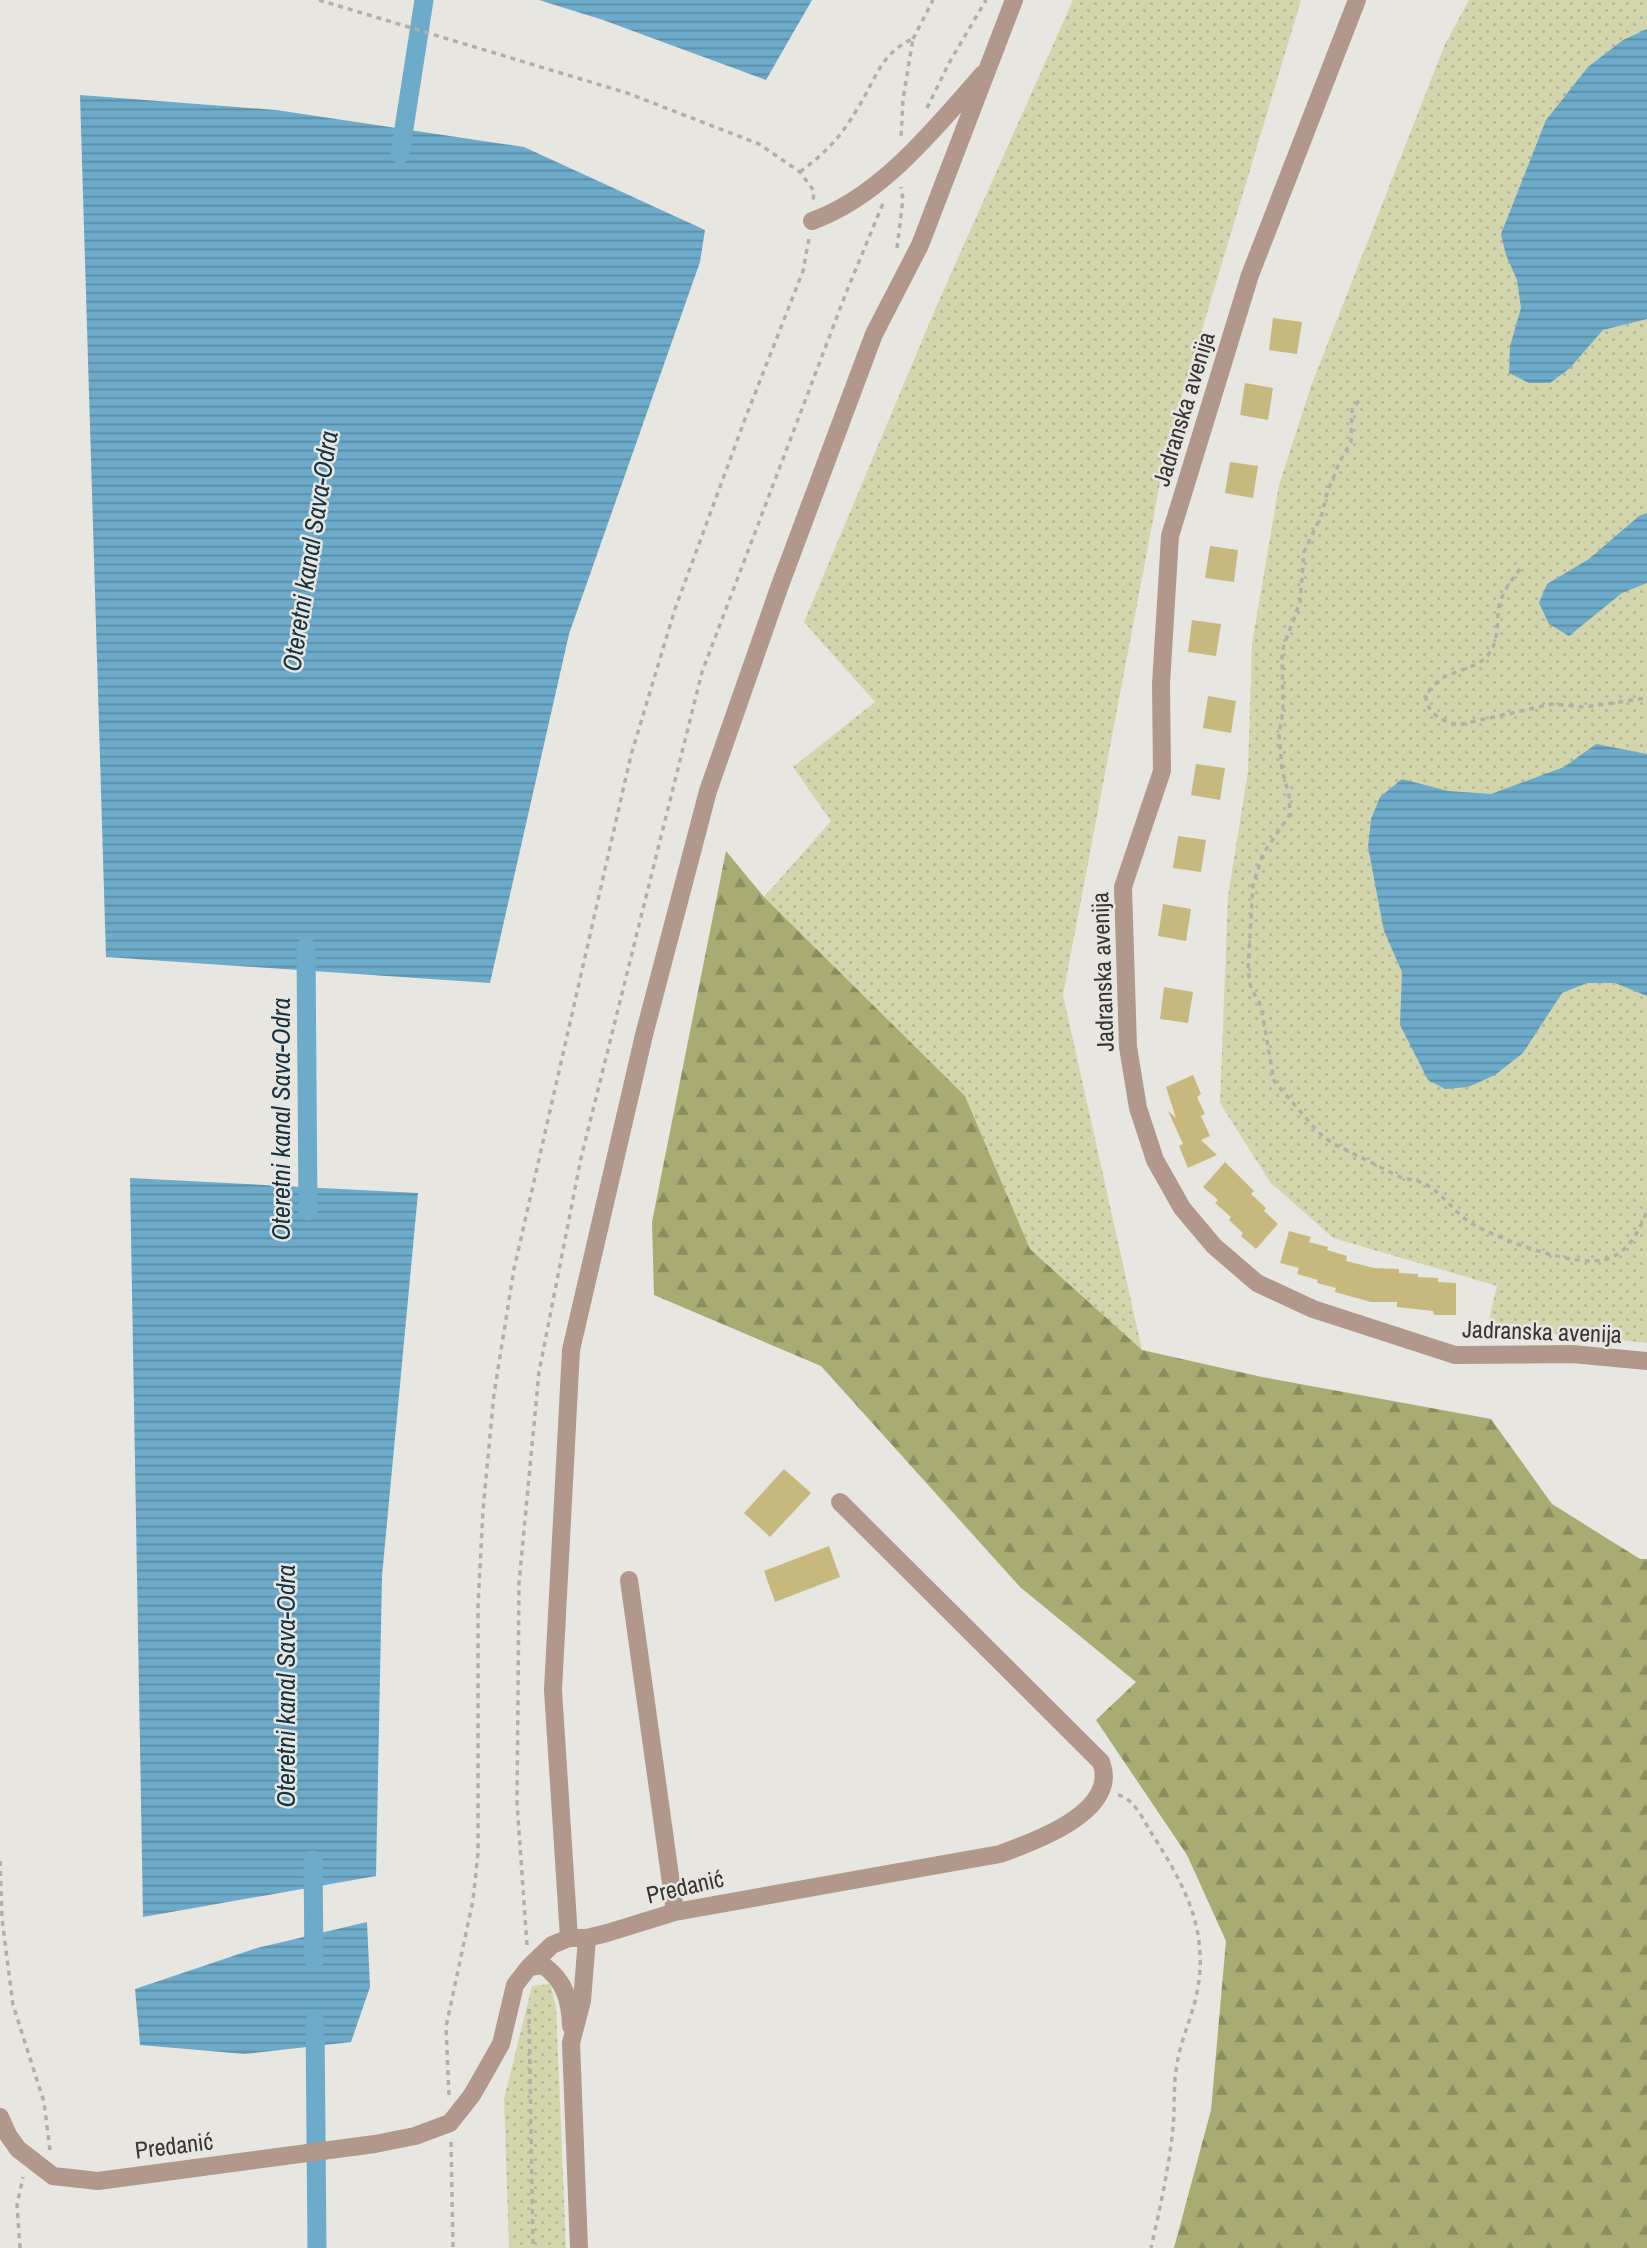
<svg xmlns="http://www.w3.org/2000/svg" width="1647" height="2248" viewBox="0 0 1647 2248" font-family="'Archivo Narrow',sans-serif">
<style>
.green{fill:url(#green-dots)}
.forest{fill:url(#forest-firs)}
.water{fill:url(#water-rules)}
.lines{fill:none;stroke-linecap:round;stroke-linejoin:round}
.canal{stroke:#6dabca;stroke-width:19}
.building{fill:#c7b97e}
.path{stroke:#b0afaa;stroke-width:3.5;stroke-dasharray:5 5;stroke-linecap:butt}
.minor{stroke:#b1988a;stroke-width:18}
.labels{text-anchor:middle;stroke-width:5;stroke-linejoin:round;paint-order:stroke}
.street-label{font-size:24px;fill:#373634;stroke:#e7e6e0}
.water-label{font-size:26px;font-style:italic;fill:#163341;stroke:#e7e6e0}
</style>
<defs>
<pattern id="green-dots" width="8" height="8" patternUnits="userSpaceOnUse" patternTransform="scale(1.75)"><rect width="8" height="8" fill="#d3d6ac"/><path d="M2 2h.1M6 6h.1" fill="none" stroke="#b6b895" stroke-width="1.8" stroke-linecap="round"/></pattern>
<pattern id="forest-firs" width="22" height="20" patternUnits="userSpaceOnUse" patternTransform="scale(1.75)"><rect width="22" height="20" fill="#a9ac72"/><path d="M5 1l3.5 6h-7zM16 11l3.5 6h-7z" fill="#8a8d5e"/></pattern>
<pattern id="water-rules" width="6" height="5" patternUnits="userSpaceOnUse" patternTransform="scale(1.75)"><rect width="6" height="5" fill="#6dabca"/><path d="M0 2.5h6" fill="none" stroke="#5a8ca5"/></pattern>
</defs>
<rect width="100%" height="100%" fill="#e7e6e0"/>
<path class="green" d="M1073 0H1301L1167 446 1063 995 1142 1350 1030 1249 965 1096 764 897 831 821 793 767 875 702 804 622 937 305Z
M1469 0H1647V1343L1487 1327 1497 1286 1333 1238 1270 1182 1220 1103 1228 896 1248 771 1252 644 1279 485 1311 386 1445 44Z
M550 1984 556 2006 566 2248H509L504 2099 532 1986Z"/>
<path class="forest" d="M726 851 764 897 965 1096 1030 1249 1142 1350 1262 1377 1491 1419 1552 1504 1640 1559H1647V2248H1174L1211 2110 1226 1941 1187 1855 1096 1720 1136 1682 1020 1587 821 1366 654 1295 652 1222Z"/>
<path class="water" d="M539 0H812L766 80 603 20Z
M1647 29V319L1603 330 1569 369 1550 383H1529L1509 373 1510 346 1521 308 1517 280 1506 255 1501 234 1546 120 1588 67 1623 40Z
M80 95 276 110 524 147 705 230 700 262 569 634 490 983 106 957Z
M1647 513V583L1622 593 1569 636 1549 624 1539 603 1547 584 1589 559 1639 516Z
M1596 744 1647 754V996L1615 983H1587L1562 993 1523 1053 1495 1075 1468 1087 1445 1089 1428 1080 1400 1025 1402 972 1384 931 1368 847 1371 819 1380 797 1402 779 1448 791 1491 794 1564 767Z
M130 1178 418 1193 382 1576 376 1876 143 1917Z
M367 1922 370 1987 351 2042 245 2054 140 2045 135 1989 257 1948Z"/>
<g class="lines">
<path class="canal" d="M400 154 424 0
M306 947 308 1211
M313 1860 314 1960
M315 2021 317 2248"/>
</g>
<path class="building" d="M1273 318 1302 322 1297 354 1269 350Z
M1245 383 1273 388 1268 420 1240 415Z
M1230 462 1258 466 1253 498 1225 493Z
M1210 546 1238 550 1234 582 1205 578Z
M1192 620 1221 624 1216 656 1188 652Z
M1208 696 1236 701 1231 733 1203 728Z
M1196 764 1225 768 1220 800 1191 795Z
M1178 836 1206 840 1201 872 1173 868Z
M1163 904 1191 909 1186 941 1158 936Z
M1164 987 1193 992 1188 1023 1160 1019Z
M1193 1075 1201 1094 1197 1097 1205 1114 1201 1116 1210 1136 1201 1140 1217 1155 1188 1168 1179 1146 1183 1144 1168 1111 1176 1118 1166 1087Z
M1225 1162 1254 1191 1251 1194 1266 1208 1264 1211 1278 1224 1256 1249 1241 1236 1243 1233 1229 1220 1231 1217 1215 1203 1218 1200 1203 1187Z
M1289 1231 1311 1237 1309 1242 1328 1247 1327 1250 1347 1256 1346 1261 1374 1268 1399 1269V1273L1418 1274V1277L1438 1278V1282L1456 1283V1315H1434L1433 1311 1397 1307V1302H1371L1335 1292 1336 1288 1317 1283 1318 1280 1297 1274 1299 1268 1280 1263Z
M784 1469 811 1493 770 1537 744 1513Z
M829 1546 840 1577 775 1602 764 1571Z"/>
<g class="lines">
<path class="path" d="M319 0 627 93 759 144 800 172 814 191 813 202
M913 39 933 0
M927 108 949 63 986 0
M800 172C825 153 840 138 856 111 874 84 880 52 913 39L903 99 901 138
M897 248 903 199 901 187
M1359 401 1352 408 1351 442 1340 461 1327 493 1322 514 1304 552 1300 602 1282 651 1283 711 1279 735 1282 769 1289 796 1290 814 1263 854 1253 885 1248 970 1251 988 1261 1006 1274 1081 1318 1132 1332 1143 1404 1179C1437 1179 1448 1210 1474 1225 1502 1240 1577 1269 1607 1259 1629 1252 1639 1231 1647 1211
M1520 569C1511 581 1502 592 1499 607 1496 624 1500 644 1485 658 1475 668 1458 670 1446 676 1438 680 1432 688 1426 694 1425 713 1442 721 1458 725L1552 704 1585 707 1647 698
M1118 1795C1134 1798 1144 1821 1152 1834 1183 1882 1208 1928 1198 1987 1194 2013 1181 2038 1177 2064 1173 2085 1175 2107 1173 2128 1169 2168 1160 2208 1151 2248
M0 1861 2 1919 13 2005 44 2102 50 2151
M527 1945 517 1803 519 1583 539 1372 581 1158 702 672 846 293 884 201
M529 2009 533 2248
M449 2095 446 2027 473 1900 478 1853V1606L483 1510 494 1394 514 1269 631 755 675 609 745 419 803 271 809 238
M451 2142 453 2248
M20 2248 17 2205 23 2177"/>
<path class="minor" d="M1357 0 1250 275 1170 536 1161 684 1162 771 1123 887 1128 1047 1138 1108 1155 1160 1182 1208 1214 1246 1257 1283 1313 1309 1455 1355 1572 1354 1647 1361
M812 221C882 196 935 128 983 74
M629 1580 675 1912
M569 1938 553 1690 571 1350 644 1035 708 791 779 588 874 334 920 245 1014 0
M529 1967 543 1965C565 1981 570 2000 571 2026
M0 2117 8 2135 18 2149 53 2176 98 2181 375 2144 415 2136 450 2123 472 2095 501 2044 515 1985 529 1967 552 1945 569 1938H587L607 1933 675 1912 1000 1854C1036 1841 1120 1811 1101 1762L840 1502
M579 2248 571 2043 582 2001 587 1938"/>
</g>
<g class="labels">
<g class="street-label">
<text transform="translate(1184 409) rotate(-73)" y="8">Jadranska avenija</text>
<text transform="translate(1103 972) rotate(-92)" y="8">Jadranska avenija</text>
<text transform="translate(1542 1332) rotate(2)" y="8">Jadranska avenija</text>
<text transform="translate(685 1887) rotate(-13)" y="8">Predanić</text>
<text transform="translate(174 2146) rotate(-7)" y="8">Predanić</text>
</g>
<g class="water-label">
<text transform="translate(310 551) rotate(-81)" y="9">Oteretni kanal Sava-Odra</text>
<text transform="translate(281 1119) rotate(-90)" y="9">Oteretni kanal Sava-Odra</text>
<text transform="translate(286 1686) rotate(-90)" y="9">Oteretni kanal Sava-Odra</text>
</g>
</g>
</svg>
